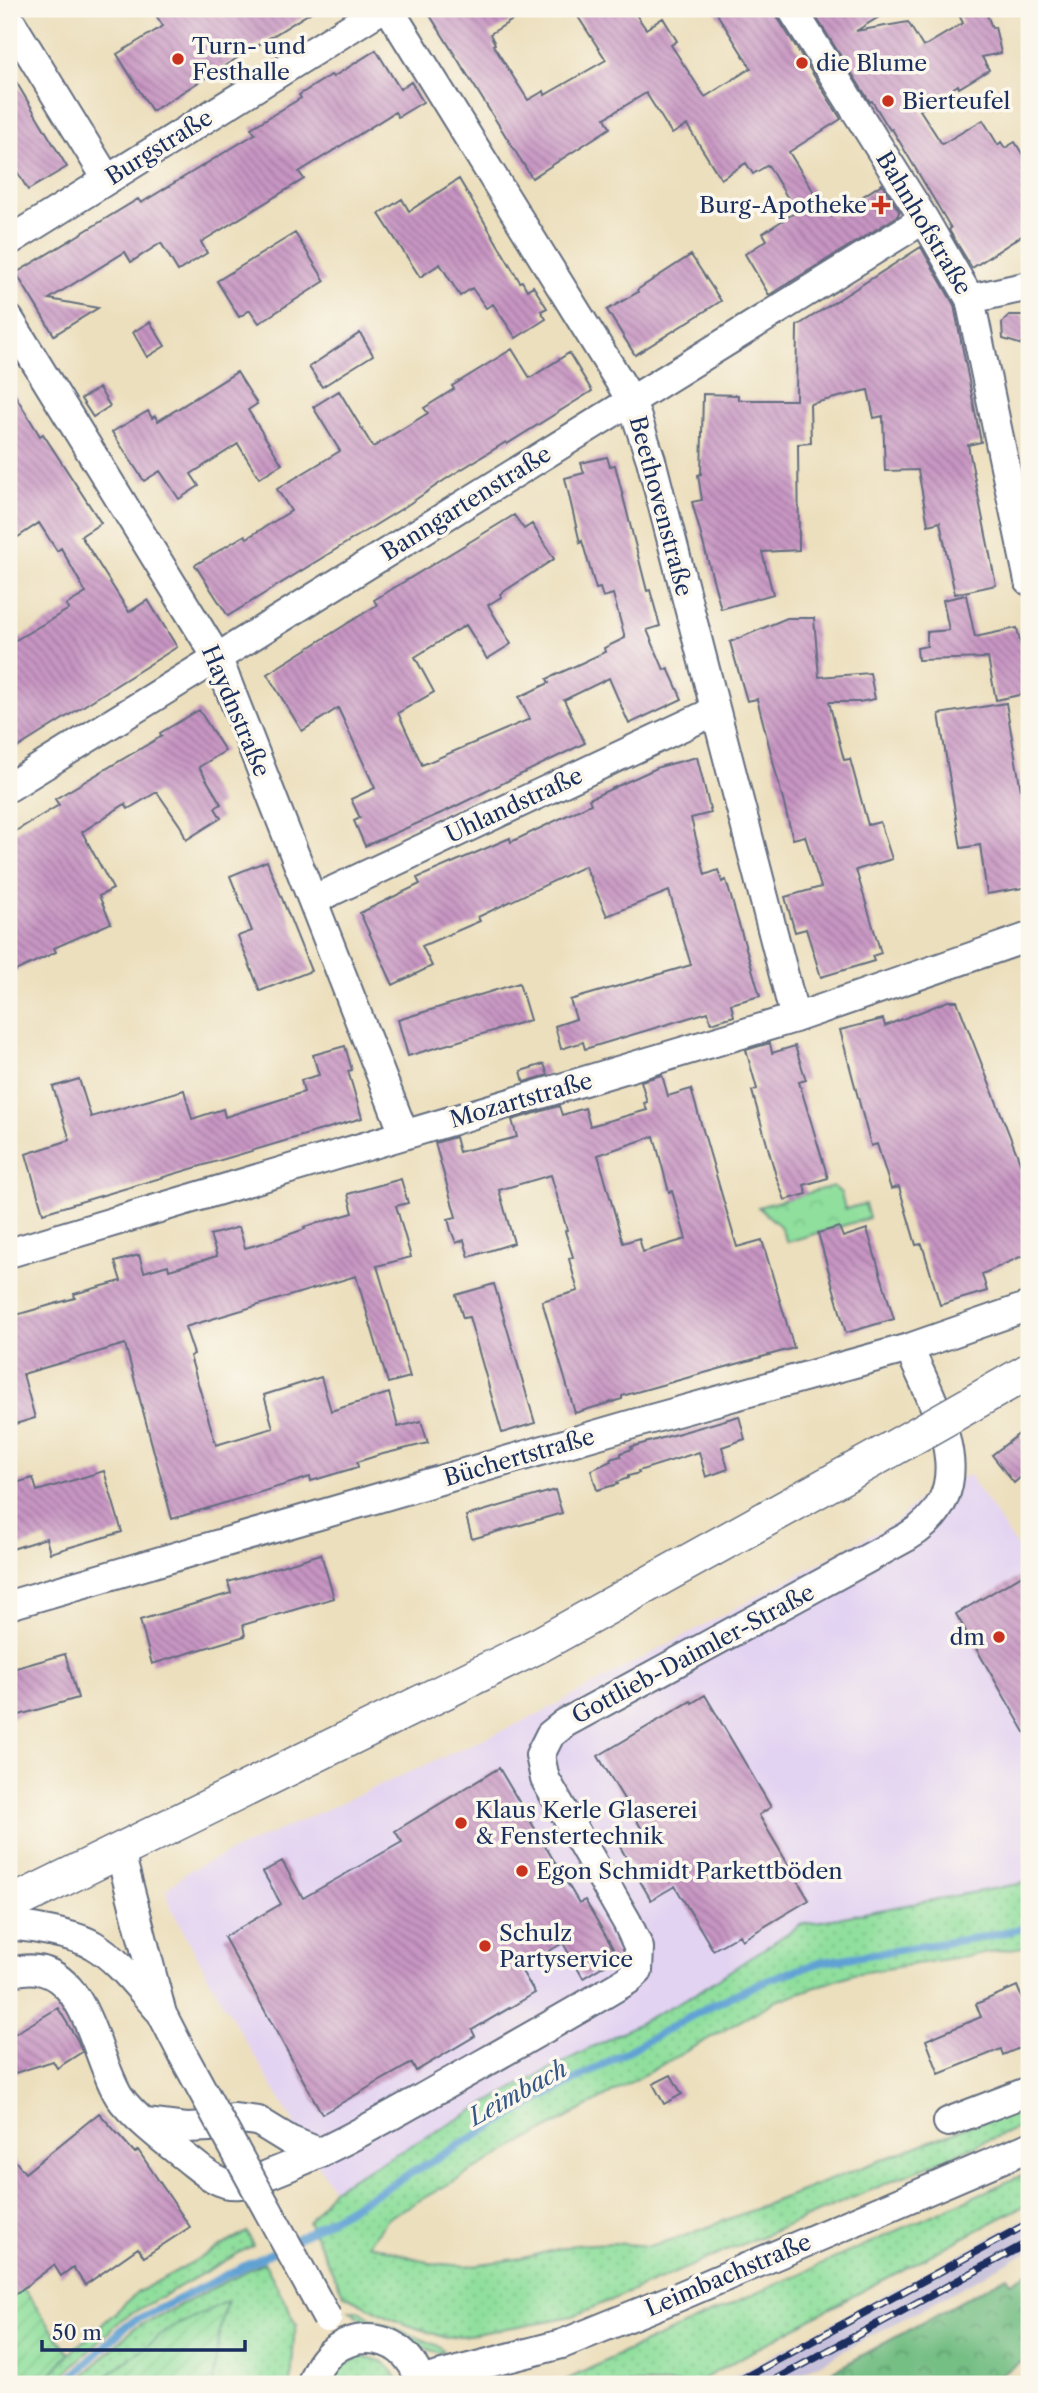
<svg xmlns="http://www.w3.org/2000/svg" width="1038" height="2393" viewBox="0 0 1038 2393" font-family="'Libre Caslon Text',serif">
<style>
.built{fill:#e3d3f2}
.railway{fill:#c6c0da}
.grass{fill:url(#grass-dots);stroke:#56877e;stroke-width:2}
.forest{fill:url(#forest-crowns);stroke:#487671;stroke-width:2}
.park{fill:url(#park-crowns);stroke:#56877e;stroke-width:2}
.garden{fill:url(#garden-furrows);stroke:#56877e;stroke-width:2}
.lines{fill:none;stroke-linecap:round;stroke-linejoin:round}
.stream{stroke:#61a1d4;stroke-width:8}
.building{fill:url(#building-back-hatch);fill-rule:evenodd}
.minor-casing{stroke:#646d7f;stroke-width:32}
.major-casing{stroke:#646d7f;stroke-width:38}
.minor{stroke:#fff;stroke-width:28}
.major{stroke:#fff;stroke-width:35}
.rail-casing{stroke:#1b2f5e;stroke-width:8}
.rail{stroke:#fbf7ec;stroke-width:5;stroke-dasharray:16;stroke-linecap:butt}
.minor-bridge-casing{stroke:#646d7f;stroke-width:32;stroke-linecap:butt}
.major-bridge-casing{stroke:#646d7f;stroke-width:38;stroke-linecap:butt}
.minor-bridge{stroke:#fff;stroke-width:28}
.major-bridge{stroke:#fff;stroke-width:35}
.poi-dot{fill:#c8321e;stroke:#fbf7ec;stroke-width:2.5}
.labels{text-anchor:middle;stroke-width:7;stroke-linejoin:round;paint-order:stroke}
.poi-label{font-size:23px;fill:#1b2f5e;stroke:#fbf7ec;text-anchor:start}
.street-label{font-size:23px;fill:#1b2f5e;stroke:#fbf7ec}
.water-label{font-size:24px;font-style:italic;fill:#345787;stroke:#fbf7ec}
</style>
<defs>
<pattern id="grass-dots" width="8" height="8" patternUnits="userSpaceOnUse" patternTransform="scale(1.75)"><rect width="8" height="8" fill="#90df9d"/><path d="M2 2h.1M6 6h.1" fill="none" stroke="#7cc08a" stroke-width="1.8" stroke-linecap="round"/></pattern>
<pattern id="forest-crowns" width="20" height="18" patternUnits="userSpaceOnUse" patternTransform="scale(1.75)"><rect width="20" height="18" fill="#74be84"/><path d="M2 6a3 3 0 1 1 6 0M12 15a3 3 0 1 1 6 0" fill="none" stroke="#5e9b6f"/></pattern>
<pattern id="park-crowns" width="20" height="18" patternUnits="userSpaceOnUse" patternTransform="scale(1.75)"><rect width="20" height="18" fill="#90df9d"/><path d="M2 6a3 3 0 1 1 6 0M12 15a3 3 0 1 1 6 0" fill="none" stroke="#7cc08a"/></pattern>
<pattern id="garden-furrows" width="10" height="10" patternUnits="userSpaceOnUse" patternTransform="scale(1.75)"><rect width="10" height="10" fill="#90df9d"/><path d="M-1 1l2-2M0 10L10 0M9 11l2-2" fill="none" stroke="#7cc08a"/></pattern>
<pattern id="building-back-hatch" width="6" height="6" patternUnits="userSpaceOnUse" patternTransform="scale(1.75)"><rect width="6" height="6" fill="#c795c2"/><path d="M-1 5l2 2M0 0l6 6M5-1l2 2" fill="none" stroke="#a17aa1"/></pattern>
</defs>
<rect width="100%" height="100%" fill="#fbf7ec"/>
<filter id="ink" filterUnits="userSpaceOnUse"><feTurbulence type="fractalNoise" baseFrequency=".0143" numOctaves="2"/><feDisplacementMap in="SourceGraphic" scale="14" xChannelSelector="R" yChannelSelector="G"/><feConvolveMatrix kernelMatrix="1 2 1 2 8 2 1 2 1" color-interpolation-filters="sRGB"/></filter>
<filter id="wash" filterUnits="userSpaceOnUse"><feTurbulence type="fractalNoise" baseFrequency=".00686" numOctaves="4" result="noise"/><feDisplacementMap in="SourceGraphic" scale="28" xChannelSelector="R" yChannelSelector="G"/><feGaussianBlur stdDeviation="1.57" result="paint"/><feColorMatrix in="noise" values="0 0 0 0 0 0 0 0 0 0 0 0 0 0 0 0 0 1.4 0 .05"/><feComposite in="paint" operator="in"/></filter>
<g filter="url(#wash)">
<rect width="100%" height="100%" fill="#ecdfbd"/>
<path class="built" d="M969 1475 1029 1565V1882L800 1925 695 1994 527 2081 333 2189 216 1991 172 1910 166 1890 188 1871 535 1716 897 1521 925 1494Z"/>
<path class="railway" d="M1029 2217V2251L782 2384H720Z"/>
<path class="grass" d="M1029 1882V1946L853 1974 776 2001 388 2218 368 2244 430 2263 466 2266 523 2258 574 2245 613 2243 649 2246 682 2237 1029 2103V2123L573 2316 475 2334 446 2338 399 2322 344 2295 308 2222 333 2189 527 2081 695 1994 800 1925Z
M1029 2172V2203L834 2306 694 2384H558L620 2354Z
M247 2232 253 2245 122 2319 54 2384H42L69 2354 138 2292Z
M264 2262 297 2324 294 2337 291 2384H213L219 2333 227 2302 169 2329 97 2384H75L133 2329Z
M350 2310 359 2311 372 2319 439 2346 443 2350 441 2353C424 2350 414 2343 399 2336 381 2328 365 2324 350 2310Z
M360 2357C380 2357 393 2366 399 2384H332L342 2366Z"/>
<path class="forest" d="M1029 2272V2358L985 2384H810L1007 2276 1011 2282Z"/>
<path class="park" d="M833 1186 841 1193 845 1209 865 1204 869 1218 787 1242 780 1226 758 1207Z"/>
<path class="garden" d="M9 2268 69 2354 42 2384H9Z
M227 2301 219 2333 213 2384H97L169 2329Z"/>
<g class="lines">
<path class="stream" d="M65 2384 128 2324 277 2250 540 2099 710 2006 769 1979 822 1962 982 1937 1029 1927"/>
</g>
<g id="blocks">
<path class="building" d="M152 9H316L152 111 117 54 163 26Z
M426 9H530L490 34 495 44 493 45 528 100 544 91 545 95 606 60 573 9H632L646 29 663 18 677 41 671 45 705 97 751 68 714 9H775L778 18 841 119 789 152 818 199 820 197 832 216 882 184 899 211 898 216 769 295 745 254 767 240 763 233 796 212 768 165 753 174 746 163 721 179 687 125 672 134 646 93 605 118 610 128 532 178Z
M811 9H892L856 31 908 22 923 47 963 23 958 13 985 9 992 28 995 27 1001 53 982 57 989 70 959 88 958 85 920 110 942 144 983 120 998 145 1001 142 1005 148 1015 142 1029 165V231L972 268 949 230 951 228 892 129 890 130 872 101 870 102Z
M376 50 400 89 411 82 423 102 398 117 395 112 299 172 304 179 201 242 207 253 178 271 161 243 131 262 125 252 49 299 98 308 54 335 16 273 138 199 141 203 255 134 251 128 301 98 299 95 331 75 333 77Z
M9 70 67 167 28 190 9 158Z
M459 179 520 282 522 281 527 290 533 286 547 308 541 311 546 319 516 338 493 304 486 308 472 288 460 296 440 264 420 277 379 214 402 199 409 211Z
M295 233 325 281 259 323 250 310 239 317 217 281Z
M921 247 954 305 981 442 968 445 996 585 955 594 940 522 928 525 918 470 885 471 883 416 874 418 868 390 810 404 811 443 798 444 799 550 762 552 773 594 721 609 692 502 702 500 698 475 701 474 703 394 738 395V400H796L797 326Z
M691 255 721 301 635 355 607 310 638 292 637 290Z
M1009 315H1023L1026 346 1003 339 1002 323Z
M150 322 165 346 147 357 133 332Z
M360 333 373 355 322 387 309 367Z
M512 349 530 378 569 353 592 391 507 444 506 442 449 477 403 508 228 616 195 565 245 535 247 538 291 511 277 489 340 451 313 407 339 391 373 447 428 413 424 408 454 389 452 386Z
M237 372 257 404 248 410 282 464 259 478 238 444 191 474 199 486 179 499 160 471 144 481 112 432 148 411 152 418 155 416 158 421Z
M9 385 40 436 43 434 101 523 81 536 129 612 148 600 177 647 9 753V644L69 609 66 605 86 593 61 548 57 551 39 523 9 543Z
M99 388 110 406 93 417 81 399Z
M607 457 610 466 615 465 647 591 650 590 660 626 647 630 664 670 668 668 682 699 629 724 609 678 564 700 585 743 446 811 365 846 354 821 360 818 351 799 375 788 338 708 302 731 267 674 377 605 374 600 514 515 524 529 532 524 554 559 500 594 501 597 488 605 511 644 487 659 466 625 415 657 434 692 398 713 422 765 530 719 519 697 549 683 547 679 605 652 604 648 625 638 613 594 603 597 600 588 596 589 582 541 580 543 565 478 584 473 581 463Z
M966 595 975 637 1017 628 1029 683V693L996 700 988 658 918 660 917 648 927 646V632L949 630 943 600Z
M787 618H814L819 677 870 673 875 699 859 702H829L844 760 850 759 868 825 880 822 892 859 856 870 881 953 872 956 874 961 821 977 806 929 795 932 785 897 821 887 805 836 793 839 757 699 747 701 730 642Z
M1006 703 1029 837 1023 839 1029 887 987 894 980 845 961 848 939 714Z
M199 710 225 751 199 767 221 804 215 808 221 818 186 840 181 827 157 792 128 809 125 804 82 832 113 889 99 896 111 923 54 948 56 952 9 974V835L59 805 55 799 162 736 160 733Z
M697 757 711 813 691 818 705 875 718 870 722 882 726 880 760 996 731 1004 734 1016 711 1023 708 1012 585 1049 583 1042 561 1049 555 1026 576 1019 570 1000 691 965 669 891 607 916 585 866 478 917 480 921 422 946 432 966 393 985 360 913 420 884 417 878 510 838 511 842 591 804 589 799 659 767Z
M267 861 311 971 260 991 238 936 252 931 230 876Z
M519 983 530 1020 408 1056 398 1020Z
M948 1001H957L1029 1185V1253L982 1274 987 1291 940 1305 922 1244 916 1245 899 1187 891 1189 877 1144 871 1146 840 1030 883 1019 885 1026Z
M770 1043 772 1053 795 1046 806 1080 799 1082 828 1178 804 1185 807 1194 785 1200 776 1176 752 1091 757 1089 746 1050Z
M345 1046 352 1070 348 1071 362 1118 43 1213 26 1154 70 1140 53 1087 79 1079 91 1117 184 1090 192 1119 223 1109 225 1117 304 1092 301 1080 319 1075 313 1055Z
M544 1064 548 1075 524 1082 521 1071Z
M662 1075 668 1096 691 1089 737 1247 762 1240 794 1348 622 1396V1399L575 1413 542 1301 578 1291 569 1259 573 1257 565 1231 567 1230 551 1175 499 1190 514 1243 469 1257 464 1240 456 1243 451 1230 448 1219 456 1217 435 1143 455 1137 459 1152 517 1137 512 1120 559 1106 562 1115 585 1108 590 1126 647 1110 644 1103 647 1102 641 1081ZM654 1136 669 1192 672 1191 686 1239 643 1252 639 1238 623 1243 598 1155Z
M401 1179 408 1203 396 1206 411 1257 377 1266 410 1377 388 1383 356 1276 185 1327 194 1354 190 1356 216 1445 273 1428 264 1395 321 1377 331 1411 389 1393 398 1427 421 1421 428 1443 379 1455 357 1462 358 1467 311 1481 310 1477 172 1519 125 1344 23 1374 35 1418 9 1426V1317L75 1298 74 1294 121 1281 115 1262 139 1255 144 1272 168 1265 169 1270 217 1256 210 1235 239 1227 245 1248 270 1241 305 1229 304 1227 353 1213 348 1194Z
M839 1227 843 1237 867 1229 894 1319 846 1333 818 1233Z
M494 1284 535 1423 502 1433 469 1317 463 1318 456 1295Z
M739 1416 745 1439 722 1447 728 1469 706 1477 699 1452 638 1471 639 1473 628 1476V1478L617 1482 618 1484 597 1490 591 1470 611 1461 610 1459 621 1456V1453L632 1449 631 1447Z
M1019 1434 1029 1446V1470L1014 1483 992 1455Z
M104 1471 122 1532 50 1553 46 1538 9 1550V1485L33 1478 37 1491Z
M555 1490 562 1513 472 1539 466 1516Z
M321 1554 334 1598 243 1625 245 1636 152 1664 140 1620 231 1593 228 1582Z
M1029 1571V1739L956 1614Z
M65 1654 78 1698 9 1718V1670Z
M705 1695 771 1807 759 1815 809 1900 742 1940 739 1935 713 1950 675 1886 651 1900 619 1845 643 1831 598 1756 691 1701 692 1703Z
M499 1768 579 1903 585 1900 618 1957 583 1978 563 1943 520 1968 535 1993 472 2030 475 2036 416 2071 412 2063 322 2114 224 1937 281 1904 263 1872 282 1861 303 1898 402 1842 395 1831Z
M1017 1986 1029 2015V2044L1003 2055 1001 2049 939 2074 926 2040 981 2017 976 2004Z
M58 2008 78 2041 82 2052 57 2068 53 2061 9 2075V2037Z
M671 2075 682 2094 664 2104 653 2084Z
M99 2113 135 2153 138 2150 190 2227 144 2257 138 2248 85 2285 73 2267 61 2276 54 2265 9 2299V2153L25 2173Z"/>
</g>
</g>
<g filter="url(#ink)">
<use href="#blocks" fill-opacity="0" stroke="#646d7f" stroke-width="2"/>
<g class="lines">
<g class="minor-casing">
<path id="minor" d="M389 9 631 400 651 460 795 1018
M792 9 924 219 970 299 1029 581
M9 19 107 179
M9 241 381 9
M970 299 1029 286
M9 319 218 659 404 1134
M9 787 924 219
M313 900 715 711
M9 1253 795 1018 1029 937
M9 1605 633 1424 909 1348 1029 1306
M120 1852 162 2014 182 2053
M9 1925C30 1927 75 1934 93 1945 119 1960 138 1987 158 2009
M9 1973C85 1949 92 2053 119 2096 133 2117 169 2144 189 2160 203 2171 220 2187 240 2184 251 2183 264 2176 275 2172 325 2153 370 2127 417 2101 487 2061 558 2022 628 1980L638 1971 639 1948 627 1922 545 1779 540 1755 550 1735 565 1723 907 1537C986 1490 936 1411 909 1348
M948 2122 1029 2091
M146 2123 186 2128 210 2127 233 2118 258 2121 289 2140 321 2153
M419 2381 562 2344 680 2296 1029 2147
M312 2384C327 2325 407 2323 420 2384"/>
</g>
<g class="major-casing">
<path id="major" d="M9 1905 539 1645 890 1450"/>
</g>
<use href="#minor" class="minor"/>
<use href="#major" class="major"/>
<g class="rail-casing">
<path id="rail" d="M733 2384 1029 2223
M767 2384 1029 2242"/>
</g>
<use href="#rail" class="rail"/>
<g class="minor-bridge-casing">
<path id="minor-bridge" d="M182 2053 327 2318"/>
</g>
<g class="major-bridge-casing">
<path id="major-bridge" d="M890 1450 1029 1371"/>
</g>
<use href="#minor-bridge" class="minor-bridge"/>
<use href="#major-bridge" class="major-bridge"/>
</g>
</g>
<g class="poi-dot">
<circle cx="178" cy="59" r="7"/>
<circle cx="802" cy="63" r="7"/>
<circle cx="888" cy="101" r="7"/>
<path d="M877.5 194.5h7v7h7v7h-7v7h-7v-7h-7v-7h7z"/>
<circle cx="999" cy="1637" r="7"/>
<circle cx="461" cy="1823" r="7"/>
<circle cx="522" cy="1871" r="7"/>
<circle cx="485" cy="1946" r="7"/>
</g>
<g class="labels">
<g class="poi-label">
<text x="192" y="54">Turn- und<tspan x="192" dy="26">Festhalle</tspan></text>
<text x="816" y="71">die Blume</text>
<text x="902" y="109">Bierteufel</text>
<text x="867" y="213" text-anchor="end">Burg-Apotheke</text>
<text x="985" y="1645" text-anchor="end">dm</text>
<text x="475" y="1818">Klaus Kerle Glaserei<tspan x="475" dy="26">&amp; Fenstertechnik</tspan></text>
<text x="536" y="1879">Egon Schmidt Parkettböden</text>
<text x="499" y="1941">Schulz<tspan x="499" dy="26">Partyservice</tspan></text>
</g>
<g class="street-label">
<text transform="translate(159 147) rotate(-32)" y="8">Burgstraße</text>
<text transform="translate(924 223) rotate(59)" y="8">Bahnhofstraße</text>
<text transform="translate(466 503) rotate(-32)" y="8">Banngartenstraße</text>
<text transform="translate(661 506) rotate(75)" y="8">Beethovenstraße</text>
<text transform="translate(236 711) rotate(67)" y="8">Haydnstraße</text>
<text transform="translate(514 805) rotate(-25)" y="8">Uhlandstraße</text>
<text transform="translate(521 1100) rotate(-16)" y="8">Mozartstraße</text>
<text transform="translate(519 1457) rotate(-16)" y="8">Büchertstraße</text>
<text transform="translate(693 1654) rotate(-28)" y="8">Gottlieb-Daimler-Straße</text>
<text transform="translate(728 2275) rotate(-23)" y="8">Leimbachstraße</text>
</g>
<g class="water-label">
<text transform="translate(518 2093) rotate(-29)" y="8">Leimbach</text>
</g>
</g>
<rect width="1038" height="2393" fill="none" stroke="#fbf7ec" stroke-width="35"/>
<path d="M42 2340v10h203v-10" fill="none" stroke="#1b2f5e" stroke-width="3.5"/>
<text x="52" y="2340" font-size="21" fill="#1b2f5e" stroke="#fbf7ec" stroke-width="5" paint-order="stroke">50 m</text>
</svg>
